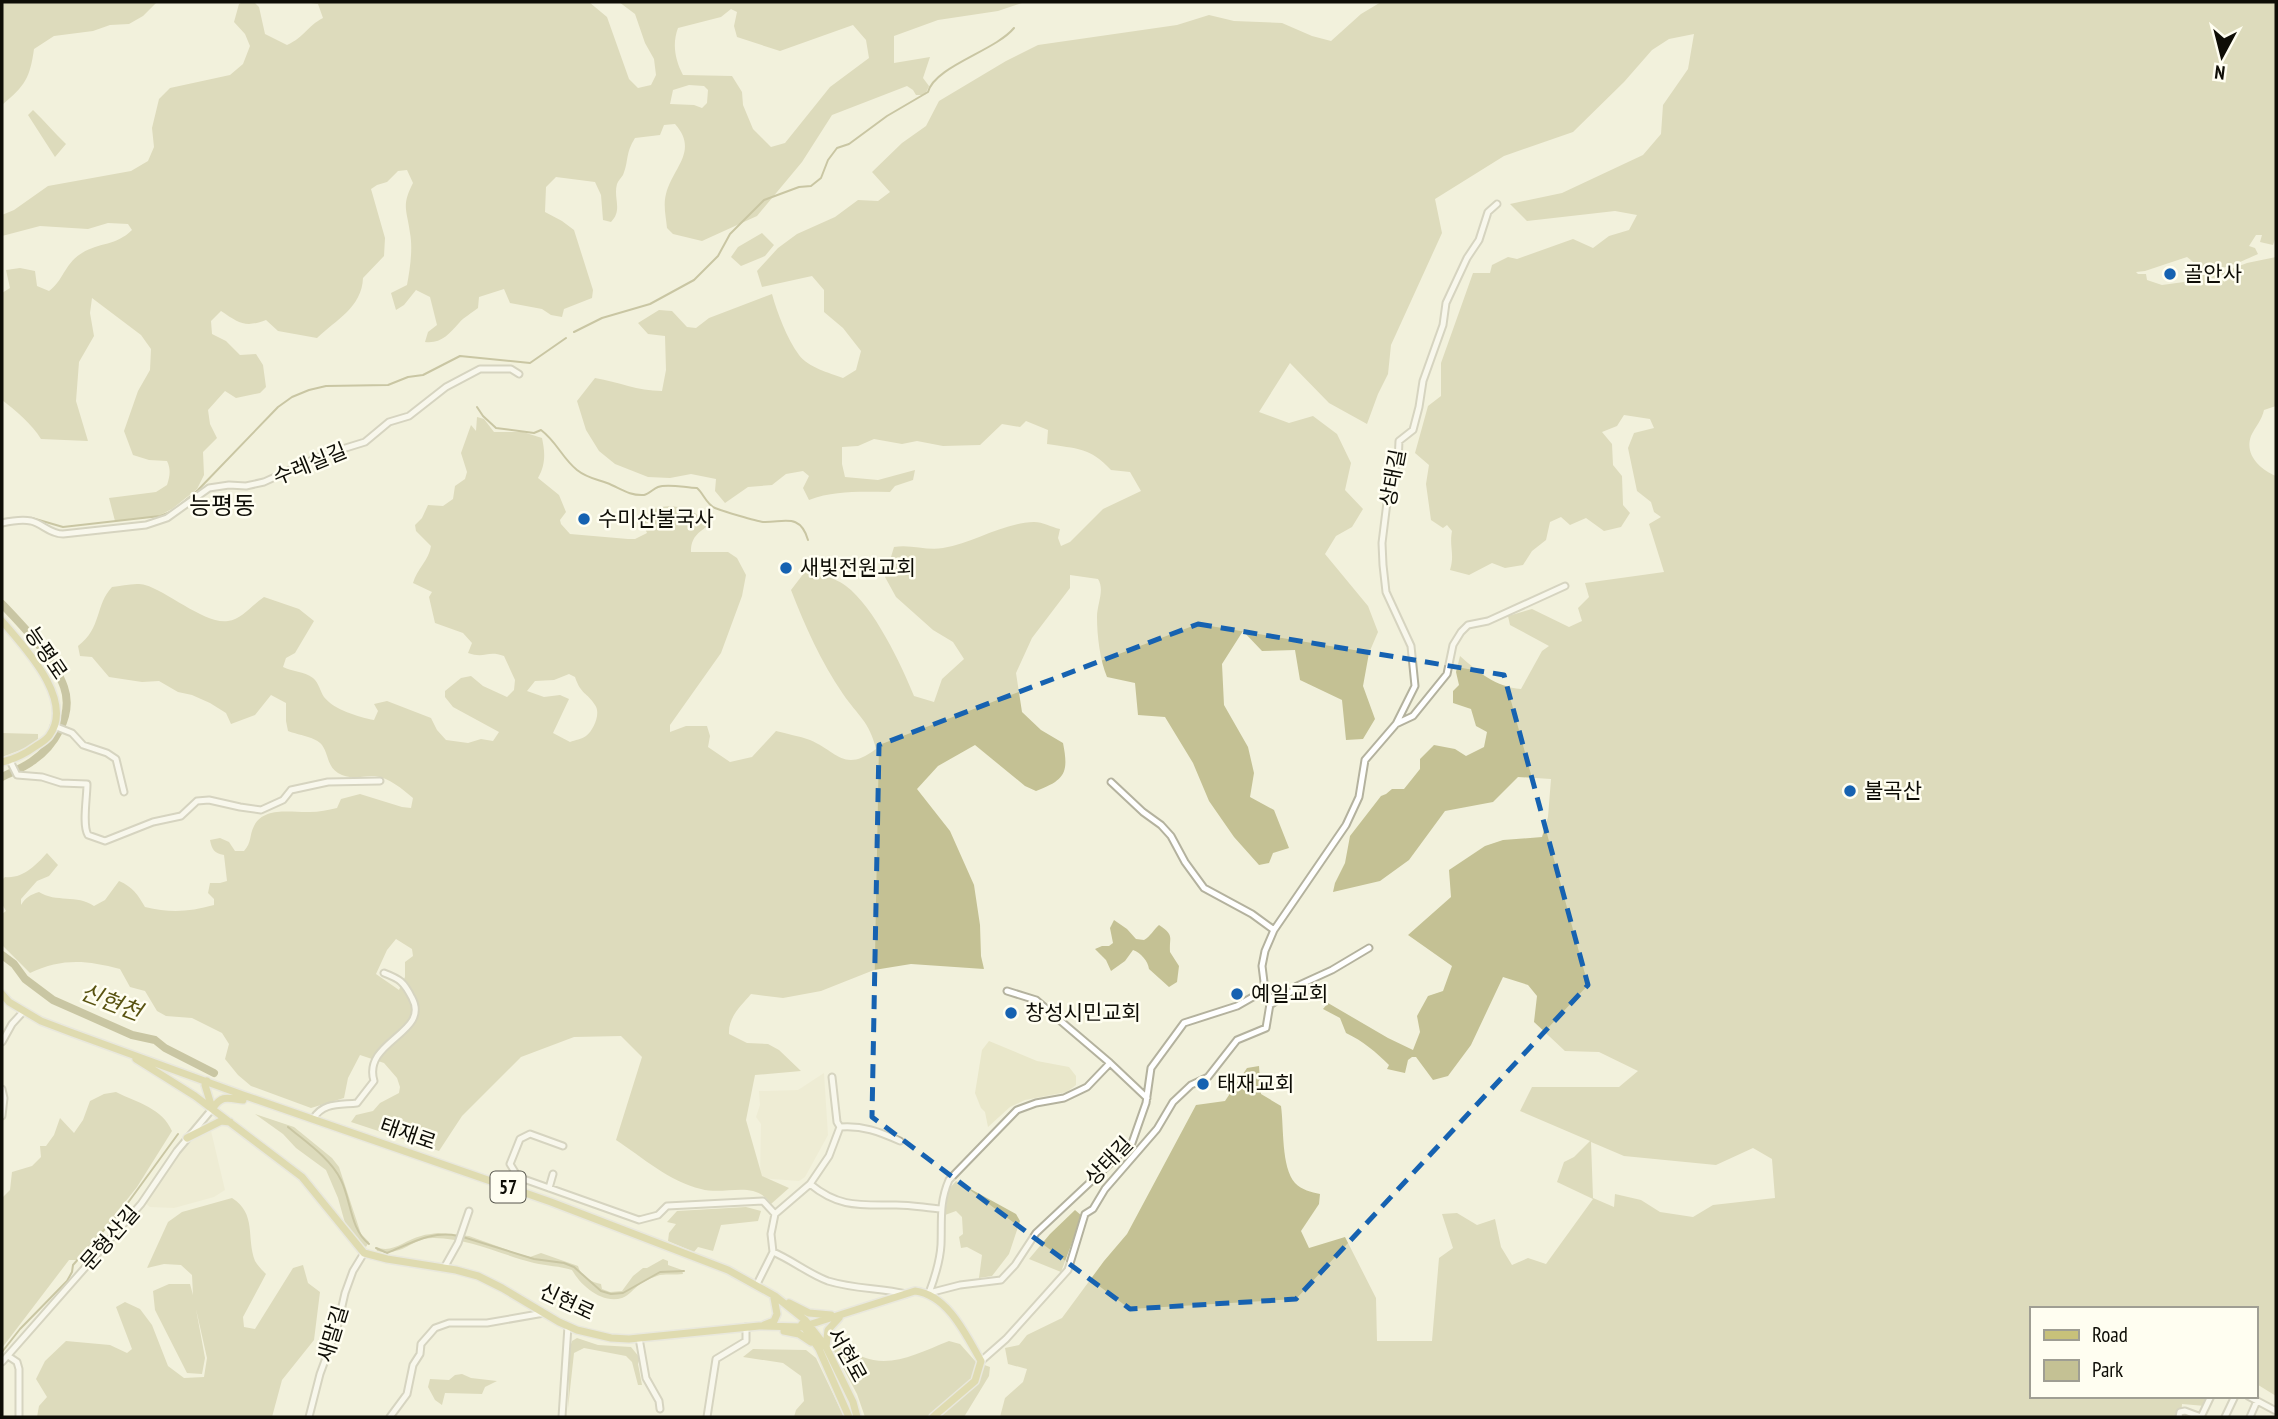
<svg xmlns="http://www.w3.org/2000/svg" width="2278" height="1419" viewBox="0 0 2278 1419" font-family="'PT Sans Narrow','Noto Sans KR',sans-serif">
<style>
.built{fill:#e9e7ca}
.green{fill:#c4c194;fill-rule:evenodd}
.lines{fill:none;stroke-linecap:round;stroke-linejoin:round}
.stream{stroke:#98935d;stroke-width:2}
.river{stroke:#98935d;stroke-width:8}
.minor-casing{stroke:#b4b29e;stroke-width:9}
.major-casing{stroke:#dddddc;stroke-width:10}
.minor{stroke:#fff;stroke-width:5}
.major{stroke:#c8c17a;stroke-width:7}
.marked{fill:none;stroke:#1662b1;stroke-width:5;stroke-dasharray:14 9;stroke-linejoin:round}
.poi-dot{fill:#1662b1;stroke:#fffef1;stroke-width:2.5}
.labels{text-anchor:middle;stroke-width:5;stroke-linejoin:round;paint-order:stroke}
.shield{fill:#fffef1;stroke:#56554c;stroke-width:2}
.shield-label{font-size:19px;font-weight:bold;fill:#0e0d06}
.poi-label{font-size:21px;fill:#0e0d06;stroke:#fffef1;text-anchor:start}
.street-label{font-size:21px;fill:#0e0d06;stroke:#fffef1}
.water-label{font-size:23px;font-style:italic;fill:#595311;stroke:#fffef1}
.quarter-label{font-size:24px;fill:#0e0d06;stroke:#fffef1}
</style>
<rect width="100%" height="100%" fill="#f2f1dc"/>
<path class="built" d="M989 1041 1037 1061 1069 1067 1076 1076V1085L1067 1092 1025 1100 1010 1107 988 1127 985 1112 981 1108 975 1093 982 1050Z
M824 1073 828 1135 805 1177 799 1181 760 1178 761 1124 756 1117 760 1105 759 1091 798 1090Z
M211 1131 225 1190 214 1197 174 1208 150 1207 145 1203 178 1154 188 1142 201 1133Z"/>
<path class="green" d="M2 2H157L143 16 129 24 110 25 93 31 54 36 34 49C30 78 25 86 2 105Z
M243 2H254L259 7 265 34 287 45C305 37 307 26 323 18L318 4 303 2H589L607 17 629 79 638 88 651 85 656 75 654 59 645 43 635 14 619 2H1025L998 11 938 20 894 36V63L930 57 923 78 929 86 925 95H916L913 90 907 86 832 115 802 162 757 216 702 241 673 234 667 228C666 217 663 205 666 194 673 167 699 151 675 124L664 125 660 135 635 138C625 154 629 161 623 175 621 178 618 181 617 184 613 198 623 210 611 222L603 220 601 195 595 182 556 177 546 187 545 212 562 221 574 230 593 290 592 298 564 309 562 317 551 315 542 309 510 303 504 289 479 297 478 308C472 313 464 317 459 323 449 334 441 344 425 342L428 332 437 325 430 297 416 290 404 305 396 310 391 293 407 285C410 269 413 249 410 233 407 210 401 206 413 183L407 170 398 171 387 182 377 185 371 189 385 238 384 256 363 278C362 307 336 320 317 338L278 331 266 320C245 328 239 323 221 311L211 321 212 334 226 341 240 355 256 354 263 365 266 387 260 393 236 398 225 391 208 410 210 424 217 438 203 452 204 475 197 489 172 509 156 517 115 521 109 498 156 492 167 485C170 476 171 469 167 461L149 460 133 455 124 431 138 391 150 370 151 349 141 335 92 298 90 313 94 336 79 362 76 401 88 441 41 439C33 425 15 410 2 400V293L10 288 6 270 20 268 35 271 37 286 49 291C64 280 64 264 82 253 100 242 116 246 132 230L128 224 108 223 88 229 40 226 2 236V215L14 210 48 186 131 171 148 161 154 147 152 128 159 99 170 88 230 75 243 64 250 46 245 34 234 22 239 4ZM731 9 737 12 734 26 737 37 780 51 853 25 866 40 869 58 830 87 785 143 771 147 753 129 743 105 742 92 732 76 683 75C675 60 672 44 678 28L721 17ZM689 85 704 86 708 90 707 103 702 108 694 105 670 104 673 90Z
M1381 2H2276V236L2273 245 2260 242 2262 235H2256L2249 246 2255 248 2258 254C2245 260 2213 275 2201 268 2196 265 2191 260 2187 257L2145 271 2136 272 2138 274H2146L2147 280 2162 285 2184 282 2196 274 2221 273 2247 263 2276 257V406L2264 410C2262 420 2255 427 2251 436 2244 455 2261 470 2276 476V1396L2255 1383V1309H2031V1396H2208L2205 1406 2182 1404 2181 1417H1000L1005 1398 1023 1382 1027 1369 1008 1364 1005 1348 1019 1345 1027 1335 1062 1318 1104 1261 1127 1234 1196 1105 1225 1101 1247 1068 1259 1066 1261 1094 1281 1106C1284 1127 1281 1167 1295 1183 1302 1190 1311 1192 1320 1194L1319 1204 1301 1231 1309 1248 1345 1237 1376 1298 1377 1341H1432L1439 1258 1453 1248 1442 1214 1457 1213 1477 1225 1495 1219 1501 1247 1512 1265 1528 1258 1546 1264 1593 1199 1557 1182 1564 1162 1574 1157 1590 1141 1520 1111 1532 1087H1619L1638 1071 1599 1052 1565 1051 1534 1022 1537 996 1528 985 1503 977 1471 1045 1448 1076 1433 1080 1416 1057H1412L1408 1060 1405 1073 1387 1069 1389 1065C1376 1052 1363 1041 1346 1033L1340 1018 1323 1009 1328 1003 1388 1038 1413 1050 1420 1032 1417 1016 1428 996 1443 991 1452 966 1408 935 1451 897 1449 870 1485 846 1503 840 1542 837 1548 817 1551 779 1518 777 1493 802 1445 811 1409 860 1380 881 1333 892 1335 883 1345 863 1350 836 1381 796 1386 794 1392 789H1404L1420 769V759L1434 745 1455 749 1466 756 1484 747 1487 732 1476 726 1471 709 1453 703V691L1459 685 1456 672 1460 656C1478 672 1496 687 1521 689L1542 651 1549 646 1510 625 1508 616 1532 609 1569 627 1582 621 1578 608 1589 597 1585 583 1664 572 1649 524 1661 517 1654 512 1651 502 1637 491 1628 448 1634 433 1654 428 1650 419 1624 415 1617 426 1602 432 1612 444 1613 465 1622 476 1623 505 1630 513 1621 527 1604 531 1586 518 1570 525 1561 517 1550 522 1546 540 1532 551 1523 565 1505 568 1492 563 1469 575 1450 570C1455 554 1449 547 1452 531L1447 525 1443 528 1431 520 1426 484 1429 465 1415 453 1428 406 1441 396V363L1473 273H1490L1492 265 1508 257 1517 259 1573 239 1593 248 1609 236 1629 230 1637 215 1615 211 1527 221 1510 204 1562 193 1643 155 1661 134 1663 105 1688 69 1694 34 1669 39 1652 50 1624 82 1573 132 1504 156 1435 199 1442 233 1391 345 1388 374 1378 394 1367 424 1329 403 1290 363 1259 412 1289 423 1313 416 1337 434 1351 463 1345 490 1363 509 1352 527 1336 536 1325 554 1368 606 1378 632 1369 653 1363 686 1375 719 1363 739 1346 740 1342 700 1300 680 1295 650 1262 651 1243 631 1222 664 1224 705 1248 747 1254 773 1250 797 1274 810 1289 848 1273 853 1269 863 1259 865 1234 837 1209 801 1193 763 1165 717 1138 715 1135 683 1107 677C1100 660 1097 636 1097 617 1097 604 1105 590 1098 579L1070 575V588L1032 638 1016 673 1022 712 1041 730 1063 743C1069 773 1065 780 1036 791L1025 786 975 745 938 766 917 789 950 831 974 885 980 925 981 956 984 969 911 964 874 970 821 991 783 998 751 994C741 1006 728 1017 729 1034L747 1043 768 1044 779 1050 801 1071 755 1075 746 1120 762 1176 789 1188 771 1204C754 1179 726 1196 701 1189 670 1182 642 1157 616 1140L642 1057 621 1036 574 1037 521 1057 462 1116 439 1151 351 1122 356 1115 373 1111 380 1103 399 1093 400 1087 397 1078 384 1063 360 1055 348 1078 344 1098 311 1108 251 1086 238 1075 225 1059 229 1044 222 1033 192 1018 166 1016 157 1011 145 991 130 987 120 969C86 960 62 958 30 973L2 945V914L6 911 2 904V880L5 877C23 879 36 865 47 853L58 865 49 876 37 881 21 899V905C26 897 30 895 39 892 56 903 77 894 94 906L105 900 119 881C133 887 138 895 145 907 170 913 189 912 214 905V899L208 893 210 883H220L227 881 224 855C214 853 212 850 210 840L220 838 229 842 235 851H244C252 842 249 836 254 826 264 806 293 813 310 812 319 812 328 810 337 808L341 799 360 794 402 807 411 808 413 798C402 789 390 778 375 776 362 775 351 781 338 773 327 766 329 755 322 745 316 737 298 735 288 731L286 721V703L271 695 255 715 231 724 226 713 210 703 192 695 178 692 159 681 142 682 109 677 92 657 80 656 78 646C102 628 95 605 112 587 122 586 136 582 145 585 167 591 206 625 228 621 242 619 252 605 264 597L299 609 314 621 295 653 286 658 283 667C292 672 304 671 313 678 319 683 320 691 324 697 334 710 359 717 374 720L378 711 374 704 387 701 431 718 437 730 446 740 468 743 481 739 493 741 499 732 453 707 445 697V691L461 678 471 676 483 686 507 697 514 690 515 680 504 656C487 650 485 659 468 653L472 643 463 633 435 623 429 597 432 592 413 583C417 569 429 560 431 546L416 531 415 525 422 518 428 505 443 506 453 499 455 486 465 479 467 472 461 453 471 425 476 431 477 417 484 419 494 432H523L542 438C545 452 546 464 538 478L559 495 566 512 560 520 561 524 570 534 628 539H635L647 533C635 507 668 502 686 509 696 512 702 519 709 525 698 533 691 537 691 552H728L737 558 746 575 742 596 721 653 670 725V732L686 726H707L710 736 708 747 730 762 752 757 776 731C787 734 799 736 810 740 838 752 844 773 876 749 869 721 858 716 843 694 821 662 805 626 791 590L804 573 808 559C821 582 829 573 846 586 874 607 901 664 914 696L934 702 942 679 964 659 953 642 933 630 896 597 885 577 894 547C911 544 927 551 943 548 974 543 1002 523 1034 522 1043 522 1051 527 1060 529L1058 538 1061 546 1070 542 1103 509 1141 491 1130 472 1111 470C1090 447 1077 449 1047 444L1048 430 1026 421 1020 427 1002 424 980 445 943 446 917 441 902 444 874 439 858 446 842 447V464L845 477 878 480 915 470 913 480 895 486 890 492C862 492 836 490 809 500L803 488 809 476 803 471 786 474 772 485 748 487 725 503 715 491 716 479 691 474 670 478 648 477 615 464 599 451 586 430 577 401 595 378C619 382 637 391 662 391L666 370 665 336 648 334 638 323 659 310 672 311 687 327 696 328 709 318 772 294C777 312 787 339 799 355 808 367 829 373 843 378L856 370 861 351 843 328 824 312V290L812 276 762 287 757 271 778 248 797 234 835 217 858 200 878 201 890 192 872 172 902 143 926 126 939 101 1006 61 1038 45 1177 25 1209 15 1234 21 1282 23 1312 36 1331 41 1361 14ZM569 674 575 677C581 695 587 692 595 705 601 713 594 730 586 736 582 739 575 740 570 742L553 733 569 699 560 695 544 697 527 691 535 681 554 680ZM396 939 412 949 413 956 405 962V977L399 990 376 974 387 950ZM1591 1142 1624 1156 1716 1165 1753 1148 1772 1159 1775 1198 1713 1205 1693 1217 1660 1212 1641 1200 1615 1194 1614 1207 1593 1198Z
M33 110C45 121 54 133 66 144L55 157 28 115Z
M762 233 774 245 765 256 741 266 731 257 738 247Z
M2 733 38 734V739L31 746 2 757Z
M1114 920 1127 929 1136 939 1144 940C1151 936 1153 930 1159 925 1175 936 1169 936 1170 952L1179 966 1177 982 1169 987 1149 969C1148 961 1141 953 1133 950L1125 961 1111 971 1106 960 1095 949 1102 946H1109L1113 943 1110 928Z
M116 1092C138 1103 162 1108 172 1131L137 1187 79 1260H69L2 1348V1198L10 1190 12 1172 32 1166 41 1157 40 1146H46L54 1135 60 1118 74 1133 83 1120 90 1101 104 1094Z
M255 1114 294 1127 332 1158 339 1167 361 1234 369 1242 366 1247 360 1243 345 1223 338 1198 326 1170 296 1148 283 1134Z
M956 1181 1016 1214 1020 1221 1009 1254 992 1276 979 1278 982 1255 967 1247 961 1248 959 1237 963 1234 962 1217 956 1211 945 1215 948 1190Z
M232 1198C257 1214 246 1237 255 1261 258 1266 262 1270 266 1274L243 1317 244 1327 255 1329 293 1268 303 1265 308 1283 320 1292 314 1340 282 1380 272 1417H37L39 1406 47 1397 36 1379 45 1361 66 1341 110 1345 127 1353 132 1349 116 1307 125 1302 140 1309 152 1325 168 1366 184 1378 204 1377 207 1358 196 1309 205 1358 202 1374 187 1373 155 1310 153 1291 169 1284H190L193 1295 192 1275 181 1265 164 1264 147 1268 168 1222 182 1212Z
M746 1207 761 1211 758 1221 721 1225 713 1251 698 1247 694 1252 668 1241 669 1233 676 1224 667 1222 677 1211Z
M1075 1210 1082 1216 1061 1272 1029 1259 1050 1234Z
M438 1233 469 1236 519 1254 530 1257 541 1253 578 1266C581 1277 591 1282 601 1284L602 1289 610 1292 622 1291 633 1276 643 1268H647L663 1259 668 1261V1265L682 1270 683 1274C675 1275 668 1274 660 1275 654 1277 645 1280 640 1284 633 1289 630 1295 622 1298 602 1304 581 1286 572 1270 560 1266 547 1266 534 1263 502 1255 468 1238 434 1238 412 1237 404 1257 377 1251L376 1247C393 1254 404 1240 421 1236 426 1234 433 1234 438 1233Z
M577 1338 598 1345 631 1347 640 1358 638 1364 642 1385H638L632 1362 626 1356 584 1348 574 1353 568 1408 570 1347 572 1341Z
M949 1341 960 1344 976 1362 990 1367 989 1376 964 1417H865L857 1394 832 1347 841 1344C879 1375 909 1357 949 1341Z
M753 1349 806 1350 816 1358 844 1417H794L796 1410 804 1401 801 1376 783 1363 743 1357Z
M462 1374 471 1378 497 1381 485 1387 482 1394 445 1393 442 1405 435 1400 428 1387 430 1379 449 1380 455 1375Z"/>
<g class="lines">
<path class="stream" d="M574 332 602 318 650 304 694 280 718 256 730 234 764 200 799 187 811 186 821 178 828 160 837 148 849 144 887 116 928 92C935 66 995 51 1014 28
M477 407 483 416 496 428 534 433 541 430C557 442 562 458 577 470 587 478 596 479 607 483 620 488 629 496 644 495 649 494 653 489 658 487 668 483 686 488 697 488 704 494 706 504 715 508 722 511 756 521 763 522 783 523 800 512 808 540
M2 519 32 518 63 527 160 516 173 511 198 490 278 407 292 397 309 390 326 386 388 385 408 377 423 375 460 356 530 363 566 338
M288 1127C306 1142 330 1158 341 1180 351 1200 350 1229 369 1244
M463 1237 534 1259 564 1263 574 1267 601 1291 611 1294 623 1293 660 1272 684 1271
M376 1248 387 1253C410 1244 432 1230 458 1236
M2 1352 20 1329 67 1281 72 1272 73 1265 127 1204 178 1134"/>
<path class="river" d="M2 604C23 626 54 658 64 687 74 715 54 747 31 762 23 768 11 772 2 777
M2 955 14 964 25 979 53 1000 132 1035 155 1040 165 1048 214 1073"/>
<g class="minor-casing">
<path id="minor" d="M2 523C11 521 21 519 31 521 43 524 50 534 63 534L146 525 167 518 209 488 229 485 246 486 264 482 323 455 365 442 389 422 409 416 446 387 480 369H511L519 374
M1396 724 1415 686 1411 646 1386 592 1383 565 1382 543 1390 478 1398 462 1399 441 1413 430 1419 407 1423 381 1443 325 1446 303 1467 258 1479 240 1488 212 1497 204
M54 726 72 733 83 745 107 753 116 759 124 792
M10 761 17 775 42 777 61 783 87 784C87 798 82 825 88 835L105 841 153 822 181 816 197 801 209 800 240 807 261 810 283 800 291 790 328 782 380 781
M1111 782 1143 812 1161 825 1171 836 1185 862 1204 888 1252 914 1274 930
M1007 991 1036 1000 1110 1063 1147 1098
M1270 1005 1294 990 1297 986 1332 970 1369 948
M2 1042 12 1024 23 1012
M2 1089 4 1098 2 1116
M313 1119C323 1102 340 1105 357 1103L374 1081C362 1041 431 1033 412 998 404 982 400 979 384 973
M840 1127C862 1125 880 1132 900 1141
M563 1146 530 1134 520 1139 510 1164 518 1177 639 1220 658 1215 667 1206 763 1201 775 1214
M810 1184C838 1207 858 1205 892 1205 908 1204 925 1208 941 1209
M549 1188 553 1174
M773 1252C792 1260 809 1274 828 1281 854 1289 880 1288 906 1294
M444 1268 458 1243 469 1211
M758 1282 773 1252 771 1234 775 1214 810 1184 829 1156 840 1127 837 1122 832 1077
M929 1293 960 1285 1001 1280 1015 1265 1036 1233 1132 1143 1146 1103 1151 1068 1184 1023 1237 1006 1265 990 1262 966 1265 951 1274 930 1346 825 1359 797 1365 760 1396 724 1413 716 1447 674 1453 645 1461 632 1468 625 1488 621 1565 586
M929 1293C935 1277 940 1261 941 1245 942 1221 939 1203 949 1180L1017 1110 1036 1103 1064 1098 1087 1087 1110 1063
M639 1338 646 1378 659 1401 660 1409
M8 1356 17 1362 19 1369V1417
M981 1361 1006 1339 1068 1270 1085 1214 1093 1209 1105 1189 1157 1129 1173 1102 1191 1085 1208 1077 1237 1040 1266 1028 1271 998 1265 990
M2 1362 141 1204 177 1151 213 1108
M2248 1396 2276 1411
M309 1417 320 1374 337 1328 345 1293 353 1271 364 1253
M390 1417 407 1394 413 1365 420 1354 421 1344 435 1328 449 1323H487L544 1313
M562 1417 568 1326
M707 1417 716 1359 746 1341V1327
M2179 1417 2180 1412 2185 1411 2201 1417
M2201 1417 2211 1396
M2225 1417 2235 1396
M2250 1417 2257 1401"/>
</g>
<g class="major-casing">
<path id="major" d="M2 621C23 646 76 700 49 736 46 740 41 743 36 746 25 754 15 759 2 762
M2 994 9 1002 41 1021 70 1032 243 1095 551 1202 728 1270 775 1296 805 1320 826 1347 853 1402 857 1417
M136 1059 195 1096 302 1177 364 1253 387 1259 456 1270 478 1276 502 1288 559 1322 577 1330 611 1338 629 1339 759 1326 802 1327 915 1291C948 1295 966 1335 981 1361L975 1381 933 1417
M207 1081 205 1085 212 1108
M213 1108C222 1095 227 1098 243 1100
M187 1138 221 1121 230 1122
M789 1303 809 1313 831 1315
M802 1324 819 1349 849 1417
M764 1325 774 1321 777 1314 774 1298
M784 1331 799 1334 811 1342
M826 1347 828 1330 839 1318"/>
</g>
<use href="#minor" class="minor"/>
<use href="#major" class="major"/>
</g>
<path d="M0 0H2278V1419H0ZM1198 624 1504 675 1588 985 1296 1299 1130 1309 872 1117 879 745Z" fill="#f2f1dc" fill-opacity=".55" fill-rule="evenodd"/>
<path class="marked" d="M1198 624 1504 675 1588 985 1296 1299 1130 1309 872 1117 879 745Z"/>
<g class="poi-dot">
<circle cx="2170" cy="274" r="7"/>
<circle cx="584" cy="519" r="7"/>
<circle cx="786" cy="568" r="7"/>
<circle cx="1850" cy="791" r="7"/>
<circle cx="1237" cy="994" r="7"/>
<circle cx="1011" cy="1013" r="7"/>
<circle cx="1203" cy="1084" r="7"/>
</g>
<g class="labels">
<rect class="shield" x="490.5" y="1171.5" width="35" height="31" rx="5"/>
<g class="shield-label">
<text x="508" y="1194">57</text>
</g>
<g class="poi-label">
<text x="2184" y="281">골안사</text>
<text x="598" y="526">수미산불국사</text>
<text x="800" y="575">새빛전원교회</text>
<text x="1864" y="798">불곡산</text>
<text x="1251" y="1001">예일교회</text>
<text x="1025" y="1020">창성시민교회</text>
<text x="1217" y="1091">태재교회</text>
</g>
<g class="street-label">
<text transform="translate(310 464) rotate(-22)" y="7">수레실길</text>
<text transform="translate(1393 478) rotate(-79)" y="7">상태길</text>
<text transform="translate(46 653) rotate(56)" y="7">능평로</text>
<text transform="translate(408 1134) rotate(19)" y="7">태재로</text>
<text transform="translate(1109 1161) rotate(-46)" y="7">상태길</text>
<text transform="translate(110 1238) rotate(-49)" y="7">문형산길</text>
<text transform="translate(567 1302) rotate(25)" y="7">신현로</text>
<text transform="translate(333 1334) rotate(-73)" y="7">새말길</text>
<text transform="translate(847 1355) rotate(61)" y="7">서현로</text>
</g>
<g class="water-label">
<text transform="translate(111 1002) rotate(21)" y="8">신현천</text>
</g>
<g class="quarter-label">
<text x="222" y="514">능평동</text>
</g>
</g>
<rect width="2278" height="1419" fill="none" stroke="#0e0d06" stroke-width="7"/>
<rect x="2030" y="1307" width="228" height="91" fill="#fffef1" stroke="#9f9e93" stroke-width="2"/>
<rect x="2044" y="1330" width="35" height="10" fill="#c8c17a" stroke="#9f9e93" stroke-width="2"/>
<text x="2092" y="1342" font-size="21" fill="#0e0d06">Road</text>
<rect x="2044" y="1360" width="35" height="21" fill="#c4c194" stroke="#9f9e93" stroke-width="2"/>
<text x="2092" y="1377" font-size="21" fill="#0e0d06">Park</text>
<g transform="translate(2222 56) rotate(187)" stroke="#fffef1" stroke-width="5" paint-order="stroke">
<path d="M0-5L12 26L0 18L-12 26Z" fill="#0e0d06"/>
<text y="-10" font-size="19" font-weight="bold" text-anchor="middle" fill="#0e0d06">N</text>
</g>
</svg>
